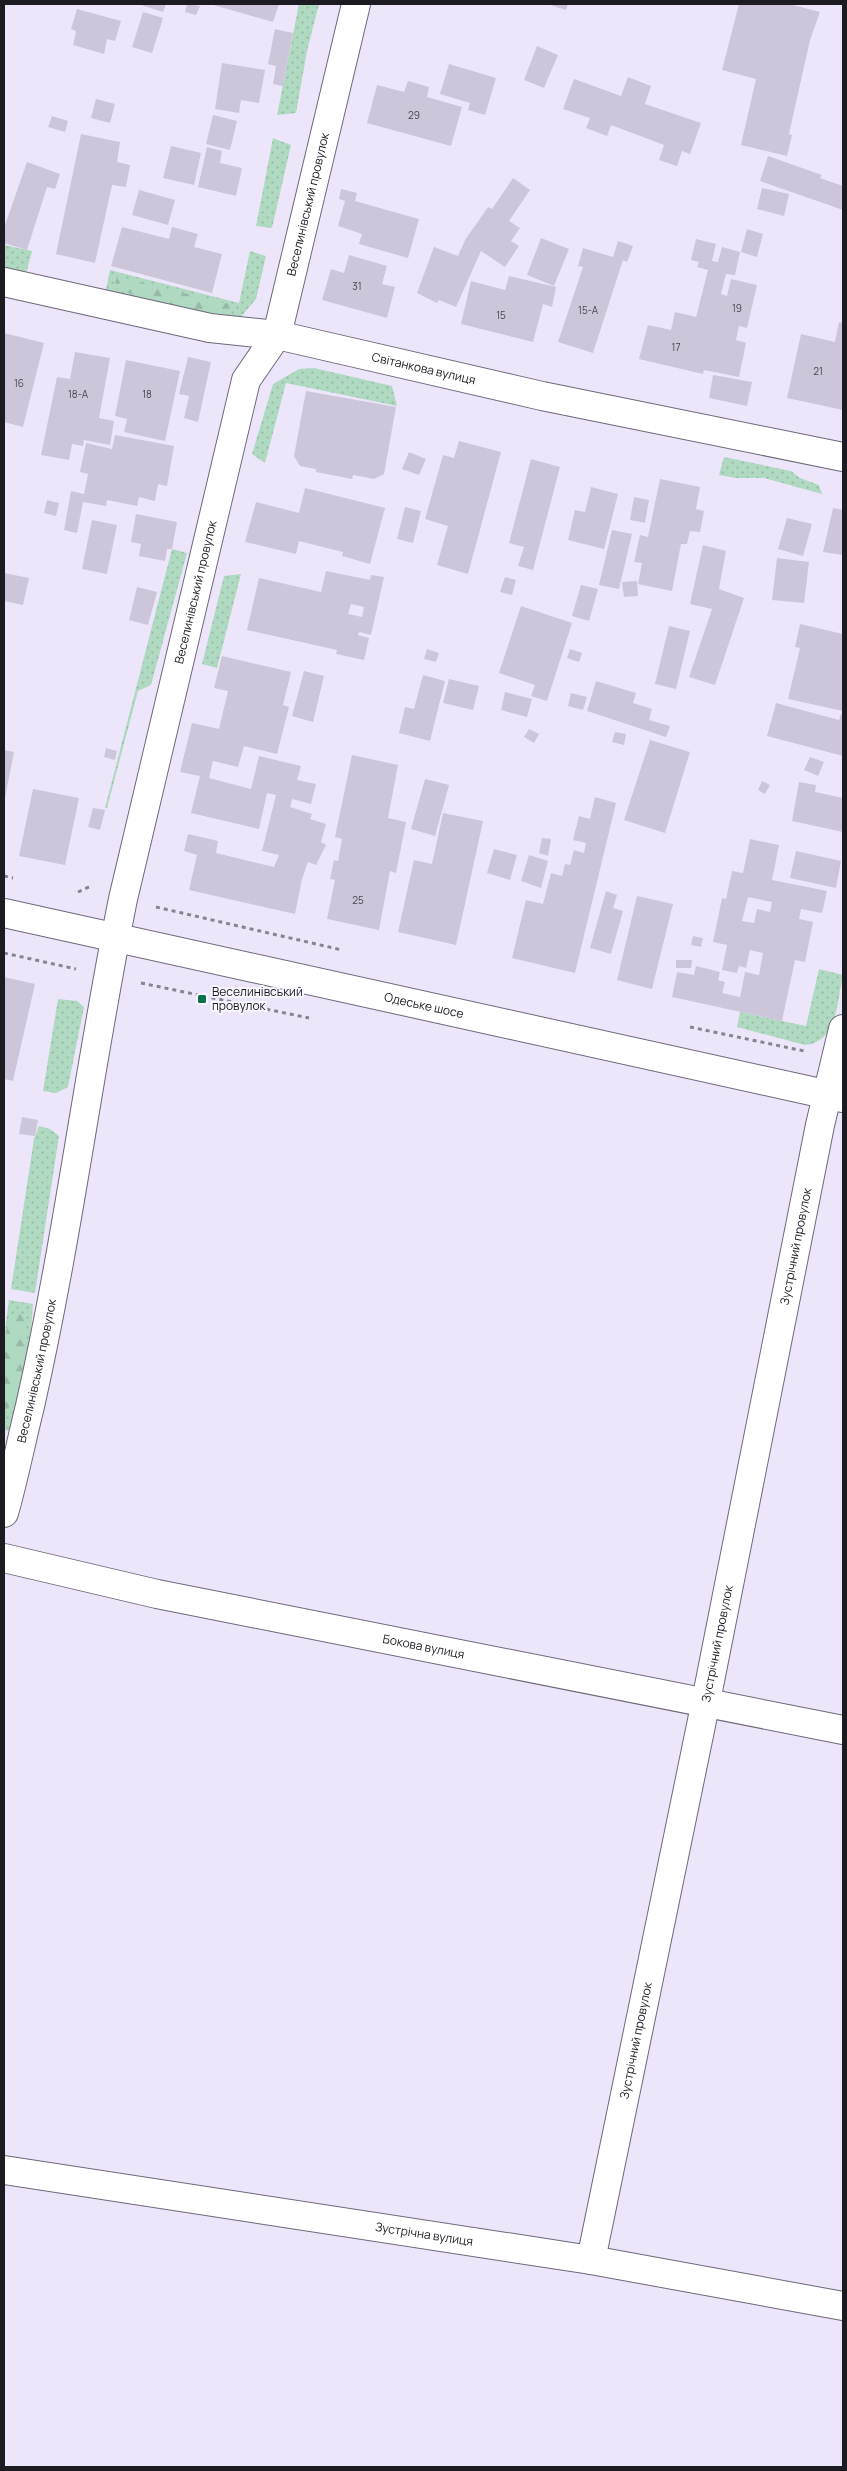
<svg xmlns="http://www.w3.org/2000/svg" width="847" height="2471" viewBox="0 0 847 2471" font-family="Manrope,sans-serif">
<style>
.grass{fill:url(#grass-dots)}
.forest{fill:url(#forest-firs)}
.building{fill:#cdc6db;fill-rule:evenodd}
.lines{fill:none;stroke-linecap:round;stroke-linejoin:round}
.minor-casing{stroke:#6e687a;stroke-width:30}
.trunk-casing{stroke:#6e687a;stroke-width:30}
.path{stroke:#878391;stroke-width:3;stroke-dasharray:4 4;stroke-linecap:butt}
.minor{stroke:#fff;stroke-width:28}
.trunk{stroke:#fff;stroke-width:28}
.poi-dot{fill:#09724a;stroke:#f8f6fe;stroke-width:2}
.labels{text-anchor:middle;stroke-width:4;stroke-linejoin:round;paint-order:stroke}
.number-label{font-size:10px;fill:#494650}
.street-label{font-size:12px;fill:#1d1b22;stroke:#f8f6fe}
.poi-label{font-size:12px;fill:#1d1b22;stroke:#f8f6fe;text-anchor:start}
</style>
<defs>
<pattern id="grass-dots" width="8" height="8" patternUnits="userSpaceOnUse" patternTransform="scale(1.25)"><rect width="8" height="8" fill="#b0d9c2"/><path d="M2 2h.1M6 6h.1" fill="none" stroke="#97baa6" stroke-width="1.8" stroke-linecap="round"/></pattern>
<pattern id="forest-firs" width="22" height="20" patternUnits="userSpaceOnUse" patternTransform="scale(1.25)"><rect width="22" height="20" fill="#b0d9c2"/><path d="M5 1l3.5 6h-7zM16 11l3.5 6h-7z" fill="#97baa6"/></pattern>
</defs>
<rect width="100%" height="100%" fill="#ede6fb"/>
<path class="grass" d="M299 4H319L307 51 296 113 277 115Z
M273 138 291 145 272 228 256 226Z
M4 245 32 251 26 274 4 268Z
M250 251 266 256 256 299 240 318 222 320 105 294 110 270 239 303Z
M314 368 392 386 397 406 286 383 265 463 252 454 273 384 299 369Z
M724 457 791 471 800 478 819 485 822 494 764 478H736L719 475Z
M172 549 187 553 151 685 138 691 107 808H105Z
M241 574 217 668 202 664 224 576Z
M819 969 843 975C837 1001 838 1042 805 1045L737 1027 740 1012 806 1026Z
M58 999 77 1001 84 1007 68 1087 56 1093 43 1091Z
M39 1126 50 1129 59 1136 35 1293 11 1289 34 1139Z
M9 1300 33 1304 29 1357 9 1431 4 1430V1337Z"/>
<path class="forest" d="M117 277 229 304 230 310 223 316 143 299 114 287Z
M20 1311 26 1325 24 1365 14 1402 4 1411C4 1389 0 1337 11 1319 13 1316 17 1313 20 1311Z"/>
<path class="building" d="M138 4H166L163 12Z
M187 4 200 6 196 15 185 12Z
M210 4H279L273 22Z
M547 4H568L566 10Z
M739 4H789L820 12 810 40 789 134 792 135 787 156 741 145 756 79 722 70Z
M77 9 121 21 115 41 107 39 104 54 73 45 76 31 71 29Z
M143 12 163 18 152 53 132 47Z
M275 29 293 33 283 86 273 84 276 66 268 64Z
M537 46 558 55 544 88 524 80Z
M222 63 265 70 259 103 241 100 239 113 215 109Z
M449 64 496 78 485 115 468 110 470 103 440 94Z
M628 77 651 86 645 104 701 123 690 154 682 151 677 166 659 160 664 145 611 125 607 136 586 128 590 118 563 109 574 79 621 96Z
M408 81 429 87 427 97 462 107 451 146 367 123 377 85 404 92Z
M96 99 115 104 110 123 91 118Z
M213 115 237 121 230 150 206 144Z
M52 116 68 121 65 132 48 127Z
M81 134 120 142 117 162 130 165 126 187 112 185 95 263 56 254Z
M171 146 201 153 194 185 163 178Z
M207 147 222 151 220 163 242 168 236 196 198 187Z
M768 156 822 175 820 178 843 186V210L760 181Z
M27 162 60 174 55 189 47 187 27 250 4 243V228Z
M513 178 530 190 509 221 520 228 511 241 519 246 505 267 481 251 456 307 439 300 437 303 417 293 434 247 458 256 465 240 488 207 492 209Z
M762 188 789 194 784 216 757 209Z
M341 189 357 193 355 201 419 219 408 258 359 244 362 234 338 226 345 201 339 199Z
M139 190 175 200 168 225 132 215Z
M122 227 169 239 172 227 198 234 194 247 222 254 212 293 111 266Z
M747 229 763 234 757 257 741 252Z
M541 238 569 249 554 286 527 275Z
M696 239 716 244 712 261 718 262 722 247 740 252 735 275 726 274 721 294 727 296 731 279 757 285 747 328 739 326 736 340 746 343 739 377 704 370 703 374 639 359 648 325 671 330 675 312 696 317 708 270 697 267 699 262 691 260Z
M618 241 633 246 627 262 623 260 593 353 558 342 583 267 578 266 583 248 613 257Z
M349 255 387 266 382 284 395 287 387 318 322 300 331 269 344 273Z
M509 276 556 287 552 307 543 304 533 342 461 324 471 281 505 290Z
M839 322 843 323V410L787 398 801 334 835 342Z
M4 333 44 343 23 427 4 422Z
M75 352 110 358 99 418 114 421 110 445 84 440 83 446 72 444 69 460 41 455 57 377 70 379Z
M188 357 211 362 198 422 184 418 189 396 179 394Z
M126 360 180 371 165 441 124 432 127 419 115 416Z
M713 375 752 382 747 406 709 398Z
M306 391 396 407 384 474 374 479 353 475 352 479 316 472V469L300 466 294 456Z
M115 435 174 446 167 486 158 484 155 501 139 497 137 506 107 500 106 506 83 502 77 533 64 530 71 491 84 494 88 474 80 472 86 443 112 449Z
M459 441 501 452 468 574 437 565 448 526 425 519 443 455 454 458Z
M409 452 426 459 419 475 402 469Z
M531 459 560 467 533 570 518 566 524 547 509 543Z
M660 479 700 487 696 509 704 511 700 532 690 531 687 544H681L672 591 638 584 642 563 634 562 640 535 648 537Z
M591 487 618 494 604 549 568 540 575 510 585 512Z
M305 488 385 508 370 564 342 556 343 552 299 541 296 554 245 542 256 502 299 513Z
M634 497 649 500 645 523 630 520Z
M47 500 59 503 56 516 44 513Z
M405 507 421 511 413 543 397 539Z
M833 508 843 510V555L823 552Z
M136 514 177 522 172 549H167L165 561 139 556 141 544 131 542Z
M787 518 812 524 803 556 778 549Z
M92 520 117 525 107 574 82 569Z
M612 530 632 534 619 589 599 585Z
M703 545 726 551 719 589 744 598 715 685 689 677 712 609 690 604Z
M777 558 809 562 804 603 772 600Z
M326 571 370 580 371 575 384 577 371 635 359 632 358 635 369 638 364 660 336 654 337 650 247 630 259 578 321 592ZM351 604 364 607 362 617 348 614Z
M4 573 29 578 23 605 4 601Z
M505 577 516 580 512 595 500 592Z
M637 581 638 596 624 597 622 582Z
M581 585 598 589 589 621 572 616Z
M137 587 157 592 148 625 129 620Z
M521 606 572 623 547 701 531 696 535 685 499 673Z
M800 624 843 634V711L788 699 800 648 795 647Z
M669 626 690 631 676 689 655 684Z
M427 649 439 653 436 662 424 659Z
M570 649 582 653 579 662 567 658Z
M222 656 291 672 283 705 289 707 277 754 244 746 238 767 213 761 209 778 251 789 259 756 301 766 297 780 316 784 311 804 292 799 290 807 312 814 310 819 326 824 321 842 326 845 316 865 308 862 302 879 295 914 189 890 197 855 184 851 188 834 218 841 216 853 274 867 279 855 262 851 276 795 267 793 259 829 191 813 200 776 180 772 192 723 219 729 228 691 214 688Z
M304 671 324 676 313 722 292 716Z
M423 675 445 681 430 741 399 733 405 707 414 709Z
M449 679 479 686 473 710 443 703Z
M596 681 636 693 633 703 652 709 649 720 670 726 666 737 587 711Z
M505 692 532 699 527 717 501 710Z
M571 693 587 697 583 710 568 706Z
M776 703 839 720 841 714 843 715V756L767 736Z
M529 729 539 734 534 743 524 737Z
M615 732 626 734 624 745 612 742Z
M650 740 690 752 665 833 624 820Z
M106 748 117 751 115 760 104 757Z
M4 750 14 752 5 798H4Z
M352 755 398 765 388 818 406 822 396 873 390 871 379 930 327 919 335 880 330 879 334 860 338 861 342 839 335 837Z
M810 757 824 762 818 776 804 770Z
M425 779 449 785 435 836 411 829Z
M762 781 770 785 765 794 758 790Z
M799 782 816 785 815 792 843 798V832L792 821Z
M33 789 79 798 65 865 19 856Z
M595 797 616 803 575 973 512 958 526 900 543 904 551 873 562 876 565 864 570 865 574 850 584 853 586 843 573 840 579 816 590 819Z
M93 808 105 810 100 830 88 827Z
M443 813 483 821 456 945 398 932 414 860 432 864Z
M542 838 551 839 548 856 539 853Z
M750 839 779 845 772 880 827 891 822 913 801 909 799 919 813 922 805 962 795 960 782 1021 672 997 677 972 694 975 696 966 720 972 718 980 725 982 722 993 740 997 745 972 759 975 763 953 750 950 746 968 739 966 737 973 722 970 727 945 713 942 722 898 726 899 732 871 743 873ZM748 897 772 902 770 912 757 909 754 923 742 921Z
M494 849 517 855 510 880 487 873Z
M796 851 841 861 836 888 790 878Z
M529 855 548 861 541 888 521 881Z
M606 891 617 895 613 908 623 911 611 954 590 948Z
M637 896 673 904 652 989 617 980Z
M693 936 703 938 701 947 691 945Z
M676 960H692L691 968H676Z
M4 977 35 984 13 1081 4 1079Z
M22 1117 38 1120 35 1136 19 1134Z"/>
<g class="lines">
<g class="minor-casing">
<g id="minor">
<path id="s1" d="M4 282 210 328 277 335 542 396 843 457"/>
<path id="s2" d="M4 1513C14 1478 21 1442 30 1406 68 1239 89 1067 123 899L246 380 277 335 356 4"/>
<path id="s3" d="M4 1558 157 1594 843 1730"/>
<path id="s4" d="M4 2170 591 2260 843 2306"/>
<path id="s5" d="M591 2260 706 1701 820 1125 843 1029"/>
</g>
</g>
<g class="trunk-casing">
<g id="trunk">
<path id="s6" d="M4 913 843 1098"/>
</g>
</g>
<path class="path" d="M4 876 13 878
M78 892 91 886
M156 907 342 950
M4 953 76 969
M141 983 309 1018
M690 1027 804 1051"/>
<use href="#minor" class="minor"/>
<use href="#trunk" class="trunk"/>
</g>
<rect class="poi-dot" x="197" y="994" width="10" height="10" rx="2.5"/>
<g class="labels">
<g class="number-label">
<text x="414" y="119">29</text>
<text x="357" y="290">31</text>
<text x="737" y="312">19</text>
<text x="588" y="314">15-А</text>
<text x="501" y="319">15</text>
<text x="676" y="351">17</text>
<text x="818" y="375">21</text>
<text x="19" y="387">16</text>
<text x="78" y="398">18-А</text>
<text x="147" y="398">18</text>
<text x="358" y="904">25</text>
</g>
<g class="street-label">
<text dy="4" stroke="none"><textPath href="#s2" startOffset="1348">Веселинівський провулок</textPath></text>
<text dy="4" stroke="none"><textPath href="#s1" startOffset="429">Світанкова вулиця</textPath></text>
<text dy="4" stroke="none"><textPath href="#s2" startOffset="941">Веселинівський провулок</textPath></text>
<text dy="4" stroke="none"><textPath href="#s6" startOffset="430">Одеське шосе</textPath></text>
<text dy="4" stroke="none"><textPath href="#s5" startOffset="1034">Зустрічний провулок</textPath></text>
<text dy="4" stroke="none"><textPath href="#s2" startOffset="146">Веселинівський провулок</textPath></text>
<text dy="4" stroke="none"><textPath href="#s5" startOffset="629">Зустрічний провулок</textPath></text>
<text dy="4" stroke="none"><textPath href="#s3" startOffset="429">Бокова вулиця</textPath></text>
<text dy="4" stroke="none"><textPath href="#s5" startOffset="224">Зустрічний провулок</textPath></text>
<text dy="4" stroke="none"><textPath href="#s4" startOffset="425">Зустрічна вулиця</textPath></text>
</g>
<g class="poi-label">
<text x="212" y="996">Веселинівський<tspan x="212" dy="14">провулок</tspan></text>
</g>
</g>
<rect width="847" height="2471" fill="none" stroke="#1d1b22" stroke-width="10"/>
</svg>
